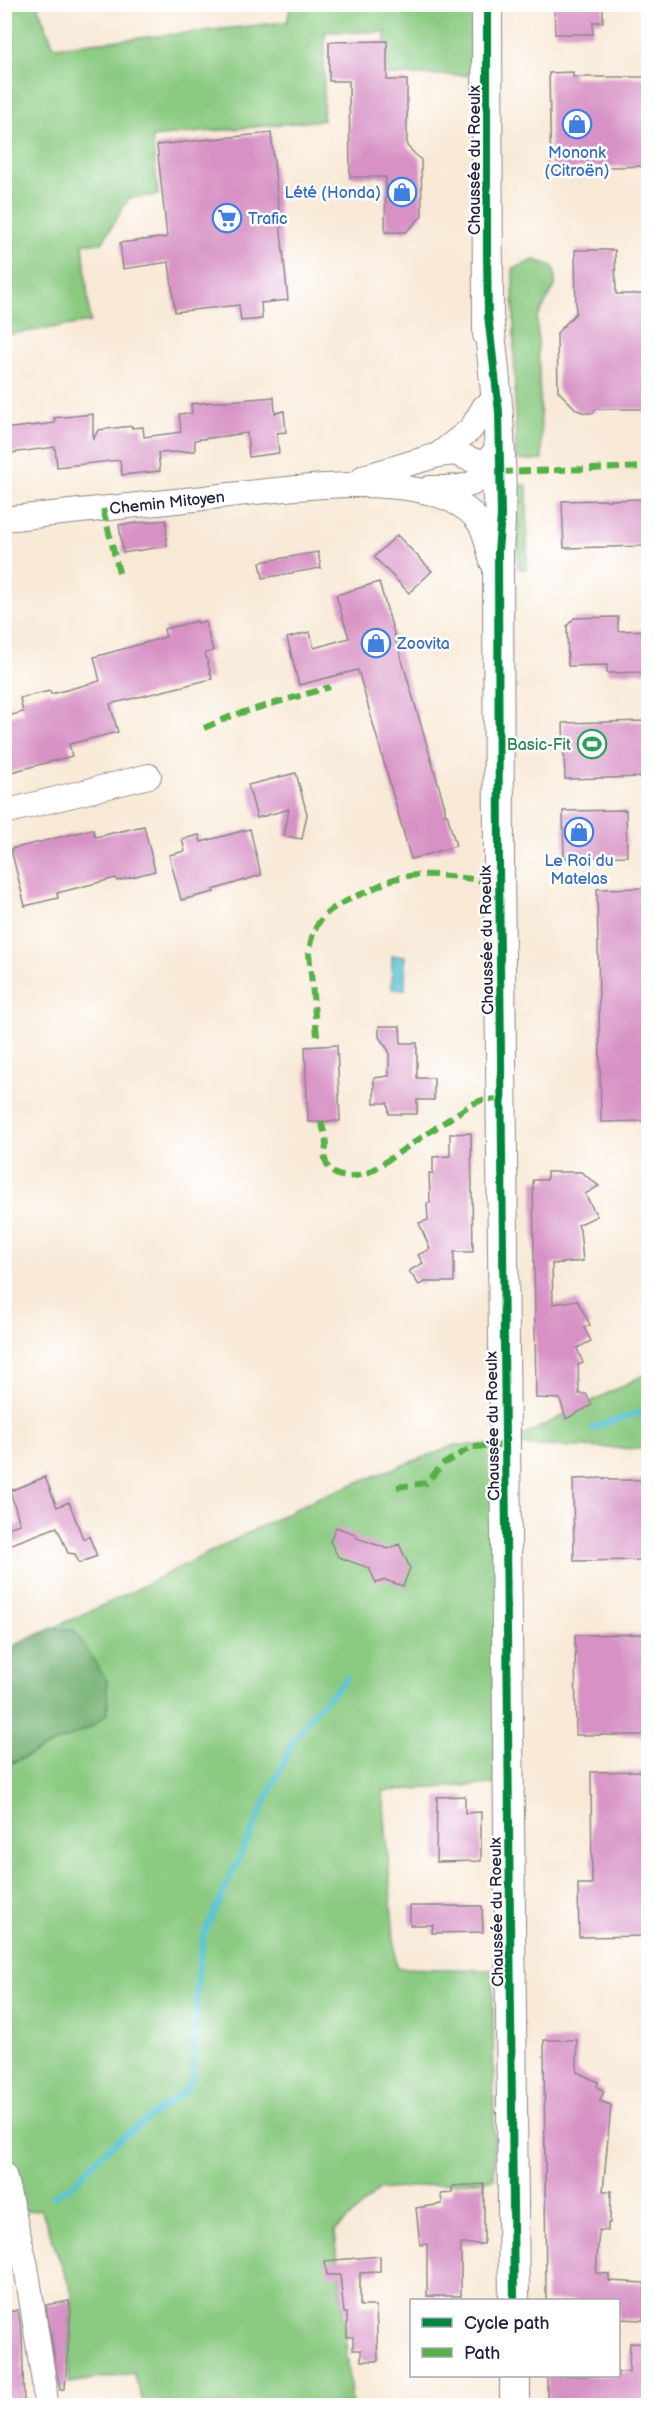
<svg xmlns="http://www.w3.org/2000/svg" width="653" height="2410" viewBox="0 0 653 2410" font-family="'Balsamiq Sans',sans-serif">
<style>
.green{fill:#8aca81;stroke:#56765e;stroke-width:1.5}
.forest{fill:#6fae6f;stroke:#486855;stroke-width:1.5}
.water{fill:#5cc5d7;stroke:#3f7489;stroke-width:1.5}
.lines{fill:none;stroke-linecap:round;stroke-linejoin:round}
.stream{stroke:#5cc5d7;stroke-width:6}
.building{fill:#d791c5}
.minor-casing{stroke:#8d8688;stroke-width:26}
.major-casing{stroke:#8d8688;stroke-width:32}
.minor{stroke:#fff;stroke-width:24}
.major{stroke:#fff;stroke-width:30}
.quiet{stroke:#55b146;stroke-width:6;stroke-dasharray:12 6;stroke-linecap:butt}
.cycleway-casing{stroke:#fff;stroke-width:11}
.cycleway{stroke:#00873e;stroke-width:8}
.labels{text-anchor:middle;stroke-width:5;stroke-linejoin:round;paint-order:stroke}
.shop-label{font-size:16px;fill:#366cbe;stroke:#fff}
.street-label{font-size:16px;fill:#22223b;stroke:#fff}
.leisure-label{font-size:16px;fill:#27864d;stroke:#fff;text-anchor:end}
</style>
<rect width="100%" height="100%" fill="#fff"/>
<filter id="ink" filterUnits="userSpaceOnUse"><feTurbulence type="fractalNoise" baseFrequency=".0167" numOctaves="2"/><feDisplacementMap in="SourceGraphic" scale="12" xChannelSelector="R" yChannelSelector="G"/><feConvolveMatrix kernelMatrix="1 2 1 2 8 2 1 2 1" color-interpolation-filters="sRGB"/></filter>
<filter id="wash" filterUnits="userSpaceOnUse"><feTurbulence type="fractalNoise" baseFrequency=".008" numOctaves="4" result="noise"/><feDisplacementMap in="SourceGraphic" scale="24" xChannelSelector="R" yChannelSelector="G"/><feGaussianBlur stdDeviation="1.35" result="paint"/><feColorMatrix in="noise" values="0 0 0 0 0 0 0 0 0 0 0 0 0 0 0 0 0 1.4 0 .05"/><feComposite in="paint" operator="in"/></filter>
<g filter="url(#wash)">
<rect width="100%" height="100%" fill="#f8e9d6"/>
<path class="green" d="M5 5H37L54 47 287 22 291 5H487V75H386L385 32H325L323 120 152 137 158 195 129 198 102 243H83L90 322 5 335Z
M534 260 550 265 554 268 555 275V286L537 318 542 460H516L513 269Z
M517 485H527V569H518Z
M648 1373V1449L506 1445 509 1783 383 1791 396 1968 493 1970 494 2179 379 2190 335 2231 352 2405H144L134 2373 68 2383 72 2293 41 2209 14 2212 5 2175 4 1650 119 1598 317 1498 456 1445H505Z"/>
<path class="forest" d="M53 1628 74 1630 107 1681 108 1713 93 1726 5 1766V1650Z"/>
<path class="water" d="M392 956H405V989H392Z"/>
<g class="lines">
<path class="stream" d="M592 1428 648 1410
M53 2196 71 2186 107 2149 187 2089 193 2078 198 1971 204 1934 294 1740 314 1711 347 1678"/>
</g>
<g id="blocks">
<path class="building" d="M554 4H603V22H593V34H555Z
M387 41V80H407V146L421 160 422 216 406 232H385L386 177H350L349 81H329V42Z
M573 72V77H648V166L575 168V172H551L549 73Z
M271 133 288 300 261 303 262 319 241 321 239 305 175 312 169 262 123 269 120 243 167 237 157 145Z
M575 250H615L616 294H648V409H596L593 413H585L577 410 558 391 557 333 576 313Z
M274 397 275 413 284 411 286 432 277 433 279 453 249 457 247 433 195 440V451L158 453 160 471 122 475 120 460 57 467 55 447 4 454V429L55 423 54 418 93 414V440L98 430 132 426V428L143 427 144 437 181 432 179 414 192 413 191 404Z
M648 499V546L564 548 562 501Z
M166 520 167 546 123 553 119 525Z
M397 535 432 571 409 593 374 557Z
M318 552 321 568 263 578 260 562Z
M379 582 445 807V814H447L456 846 411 859 358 670 299 685 287 638 310 632 314 648 349 638 336 595Z
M618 617V631L648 630V672L607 673V665L568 666 567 626 574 618Z
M197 621 198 623 205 621 213 651 205 653 212 679 110 704 118 732 69 744 72 756 4 774V717L23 712 20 698 50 691 51 694 100 681 94 657 166 637 164 629Z
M648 721V777L565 779 563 723Z
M296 773 307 814 302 839 284 836 289 809 257 818 248 785Z
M626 810 627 856 564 858 563 811Z
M144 826 155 871 117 881 116 878 57 893 58 898 25 906 11 849 93 829 95 837Z
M250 829 261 875 213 890 214 892 181 900 169 855 185 851 182 839 199 835 201 842Z
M648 888V1121L601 1122 597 889Z
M379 1026H400L401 1043H417V1078H434V1100H417V1114H389L388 1103H374V1078L389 1076V1051L379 1037Z
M337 1045 340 1121 308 1122 305 1047Z
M471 1133 473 1252H454V1282H425L419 1285 409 1271 423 1263 418 1255 430 1249 419 1223 428 1220 427 1203H430L429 1173H433V1157L450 1156V1134Z
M547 1172H581L599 1186 585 1194 597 1216 578 1225 580 1230 583 1261 552 1264 553 1304 577 1300 590 1325 584 1328 591 1341 577 1348 583 1363 578 1365 579 1394H586L592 1405 566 1419 560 1399 536 1398 533 1180H547Z
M45 1477 57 1507 69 1502 83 1539 89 1536 97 1556 79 1563 75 1554 68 1553 57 1527 4 1547V1529L20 1524 10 1491Z
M609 1478 610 1480H648V1560L574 1561 573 1479Z
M336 1527 355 1534 357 1538 388 1549 399 1544 410 1568 403 1586 385 1580 376 1583 369 1568 338 1557 330 1541Z
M648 1634V1735H576L575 1635Z
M648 1771V1936L579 1937 578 1884H592L591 1772Z
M465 1796V1813L481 1812V1861L436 1862 437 1797Z
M410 1906H482L483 1932 432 1933 433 1925H410Z
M544 2040H577V2072L598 2082 597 2087 604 2091 600 2101 611 2105 603 2191H611L610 2223H608V2231L599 2230 596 2273 609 2274V2281L645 2283 644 2301H646L643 2320 618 2319V2301H546Z
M484 2184V2244H461V2296H427V2244L420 2245 416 2208 442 2204 441 2194 452 2193V2186Z
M380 2256V2272L360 2273V2306H376L378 2361H361V2350H353V2337H347V2313H344L340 2275H327L325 2261Z
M69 2301 71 2311 65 2389 60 2390 46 2305Z
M18 2310 22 2335 24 2406H5L4 2313Z
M630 2343 648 2344V2406H547V2376H618V2372H629Z"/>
</g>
</g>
<g filter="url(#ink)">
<use href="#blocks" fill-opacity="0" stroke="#8d8688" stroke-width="1.5"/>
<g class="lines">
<g class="minor-casing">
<g id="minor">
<path d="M438 455 471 429 484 407"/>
<path d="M364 477 438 455 454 453 478 462 486 469 494 479 495 499"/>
<path d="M430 488C460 488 484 490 492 455"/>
<path id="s1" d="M4 519C68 512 131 506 195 499 263 492 401 468 460 505 485 520 485 536 492 562"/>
<path d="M4 812 149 776"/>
<path d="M4 2175 26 2266 44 2382 46 2406"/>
</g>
</g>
<g class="major-casing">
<path id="major" d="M487 4 488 334
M488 315C497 394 505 472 498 551L499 866 514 2300
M515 2376V2406"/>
</g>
<use href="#minor" class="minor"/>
<use href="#major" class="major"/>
<path class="quiet" d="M500 472 648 467
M103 509 120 576
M204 728 234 715 330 687
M317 1036 309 953C313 913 335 906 368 891 377 887 388 880 398 878 430 870 467 879 499 883
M321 1121C323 1129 326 1137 326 1145 326 1150 324 1154 325 1159 330 1183 358 1178 373 1170L470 1105 482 1100 501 1099
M397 1487 426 1483 443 1464 472 1447 505 1445"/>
<g class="cycleway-casing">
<path id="cycleway" d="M487 4V256L488 315 499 412 501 516 498 551 499 866 514 2300"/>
</g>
<use href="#cycleway" class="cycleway"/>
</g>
</g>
<defs>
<g id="shop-ring" transform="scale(1.5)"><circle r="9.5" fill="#fff" stroke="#3f7fe0" stroke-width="1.5"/><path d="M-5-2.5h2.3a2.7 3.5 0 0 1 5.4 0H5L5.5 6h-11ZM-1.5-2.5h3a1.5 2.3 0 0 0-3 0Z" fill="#3f7fe0"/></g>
<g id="supermarket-ring" transform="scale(1.5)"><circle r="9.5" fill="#fff" stroke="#3f7fe0" stroke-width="1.5"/><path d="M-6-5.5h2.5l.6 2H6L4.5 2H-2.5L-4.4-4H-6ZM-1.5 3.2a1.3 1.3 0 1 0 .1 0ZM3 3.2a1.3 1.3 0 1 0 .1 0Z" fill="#3f7fe0"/></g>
<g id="stadium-ring" transform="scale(1.5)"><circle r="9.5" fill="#fff" stroke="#2e9e5b" stroke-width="1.5"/><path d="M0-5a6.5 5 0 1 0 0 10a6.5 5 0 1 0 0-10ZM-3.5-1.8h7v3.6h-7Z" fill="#2e9e5b"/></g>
</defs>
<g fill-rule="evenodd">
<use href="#shop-ring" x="577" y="124"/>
<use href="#shop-ring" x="402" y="192"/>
<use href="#supermarket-ring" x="227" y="218"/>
<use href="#shop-ring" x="376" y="643"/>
<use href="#stadium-ring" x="592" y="744"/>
<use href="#shop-ring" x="579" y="832"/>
</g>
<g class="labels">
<g class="shop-label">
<text x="577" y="158">Mononk<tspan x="577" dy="18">(Citroën)</tspan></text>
<text x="381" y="198" text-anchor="end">Lété (Honda)</text>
<text x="248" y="224" text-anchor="start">Trafic</text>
<text x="397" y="649" text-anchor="start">Zoovita</text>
<text x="579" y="866">Le Roi du<tspan x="579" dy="18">Matelas</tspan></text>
</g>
<g class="street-label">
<text transform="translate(474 160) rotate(-90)" y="6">Chaussée du Roeulx</text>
<text dy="6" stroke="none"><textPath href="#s1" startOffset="164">Chemin Mitoyen</textPath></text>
<text transform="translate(486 940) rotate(-91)" y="6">Chaussée du Roeulx</text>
<text transform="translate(492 1426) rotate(-91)" y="6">Chaussée du Roeulx</text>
<text transform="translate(496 1912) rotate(-91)" y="6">Chaussée du Roeulx</text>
</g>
<g class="leisure-label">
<text x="571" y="750">Basic-Fit</text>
</g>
</g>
<rect width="653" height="2410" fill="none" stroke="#fff" stroke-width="24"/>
<rect x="410" y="2299" width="210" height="78" fill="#ffffff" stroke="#a7a7b1" stroke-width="1.5"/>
<rect x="422" y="2318" width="30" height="9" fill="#00873e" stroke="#a7a7b1" stroke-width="1.5"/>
<text x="464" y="2329" font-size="18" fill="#22223b">Cycle path</text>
<rect x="422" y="2348" width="30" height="9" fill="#55b146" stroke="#a7a7b1" stroke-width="1.5"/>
<text x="464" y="2359" font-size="18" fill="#22223b">Path</text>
</svg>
